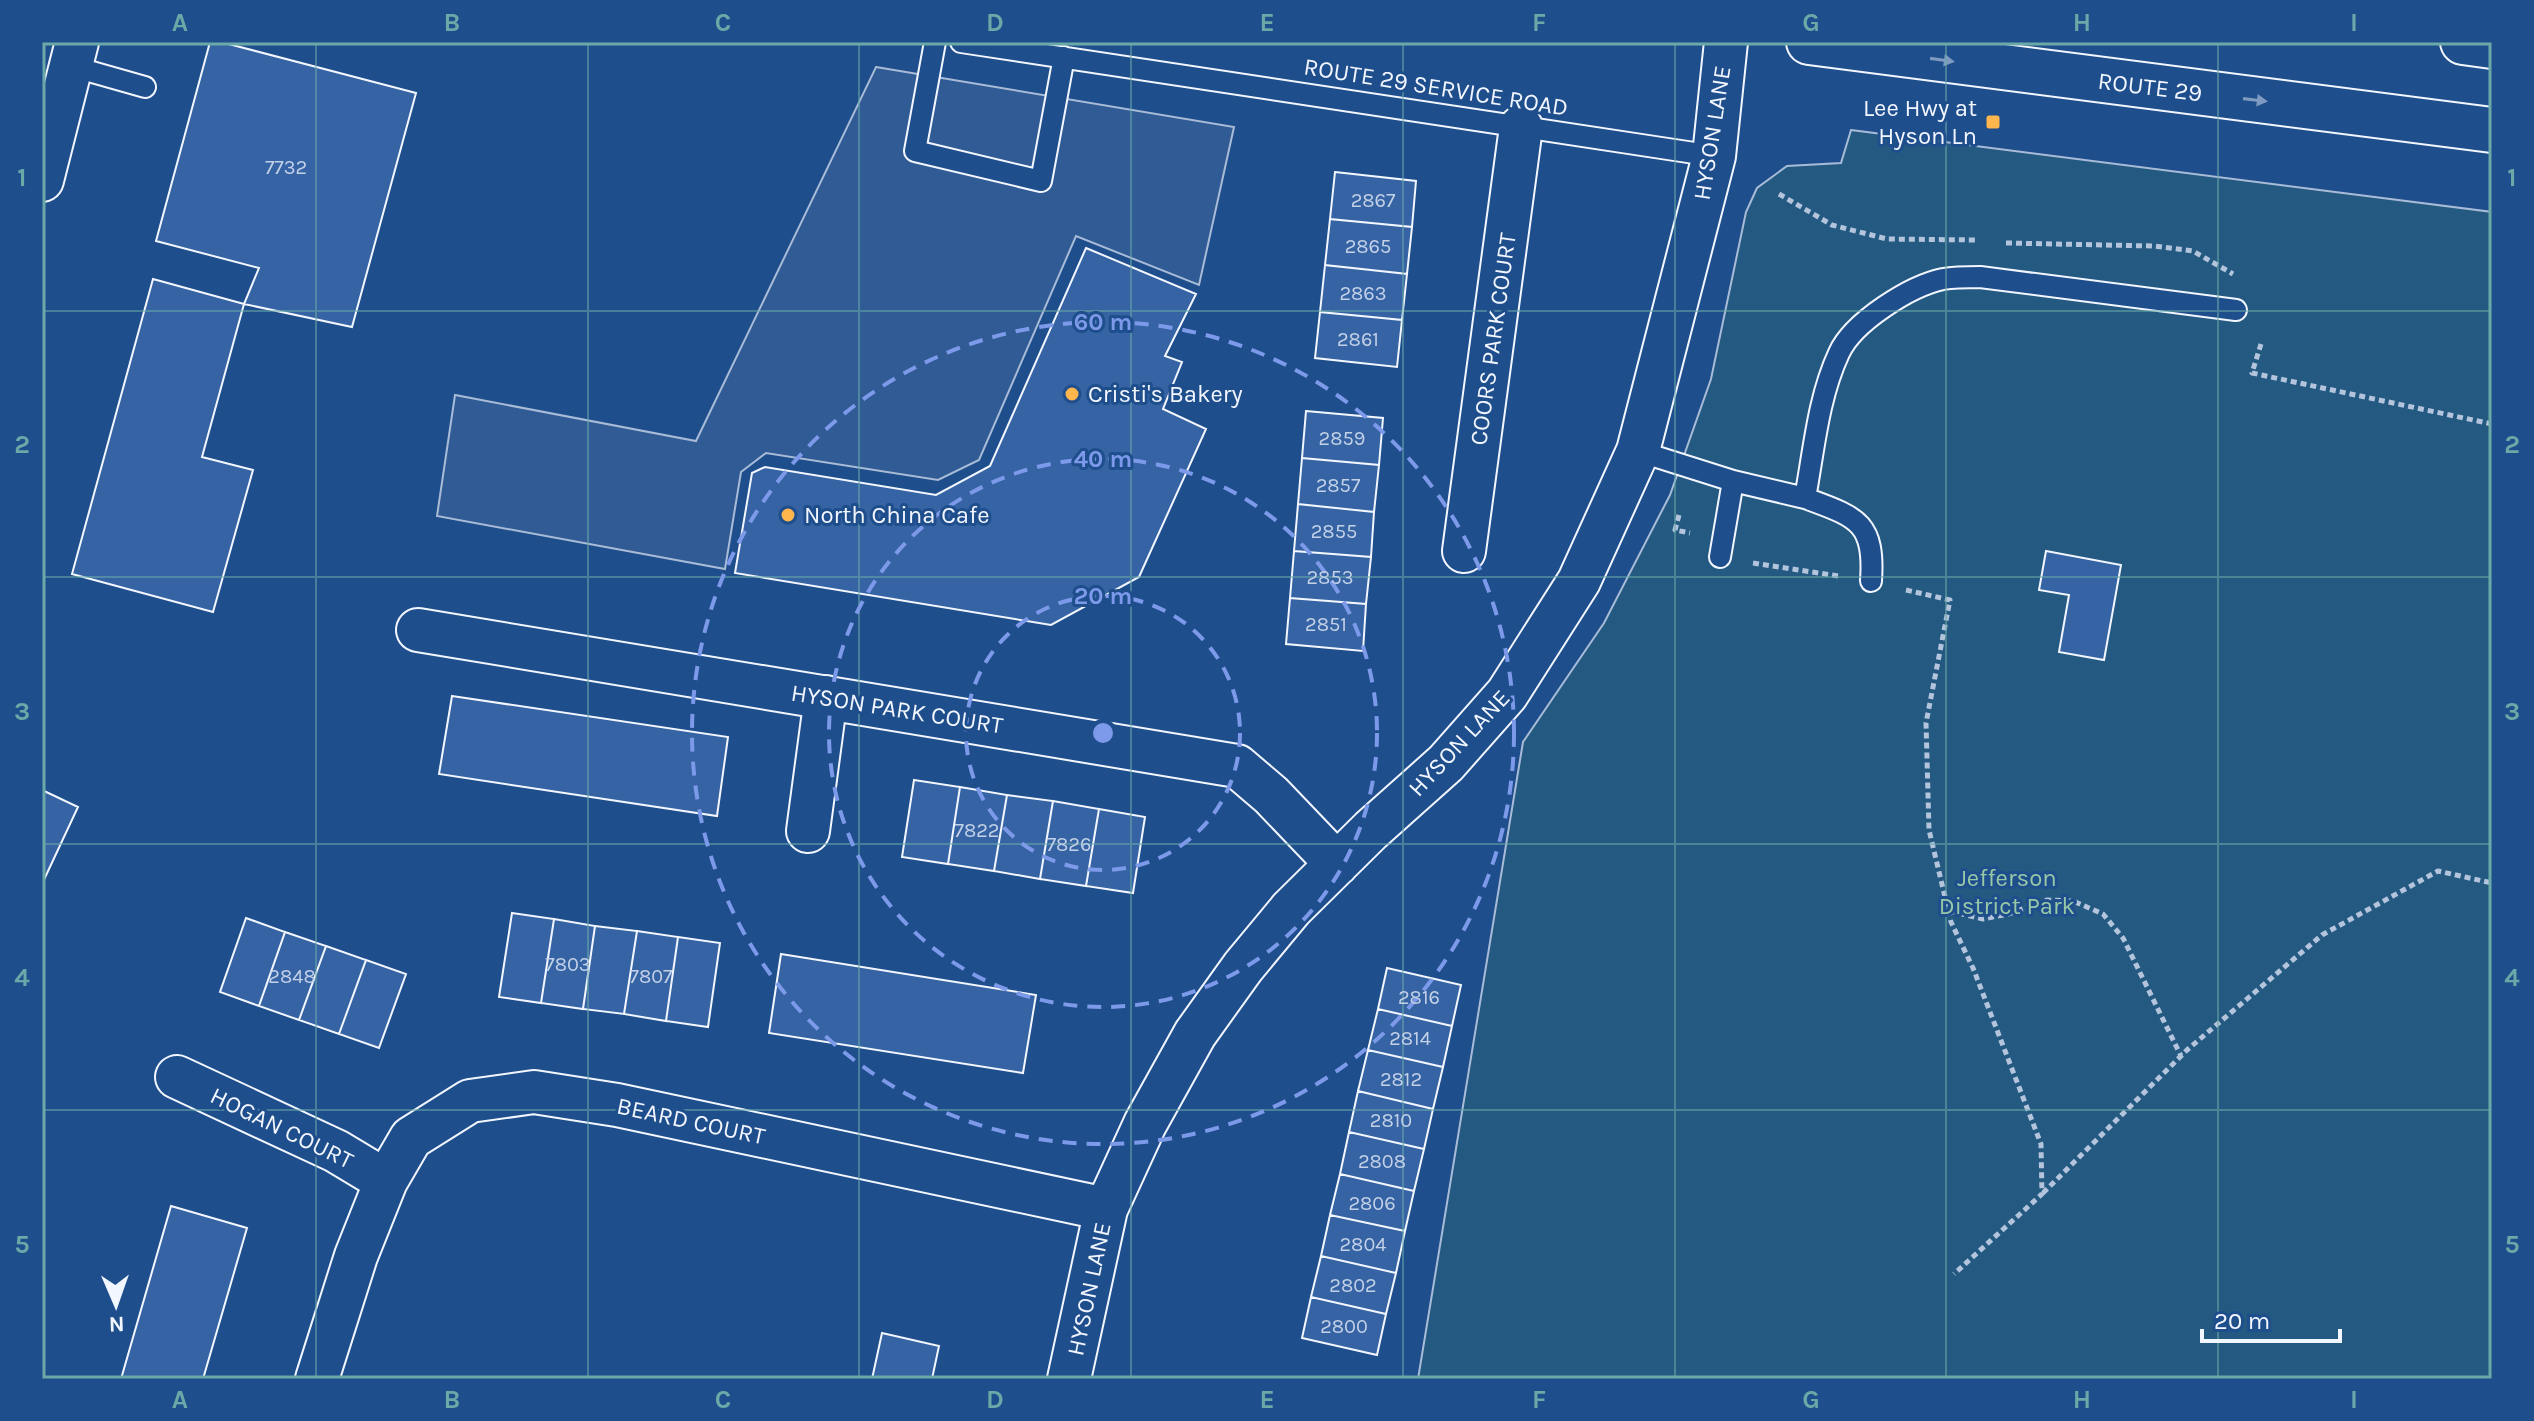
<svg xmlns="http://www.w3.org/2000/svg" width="2534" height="1421" viewBox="0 0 2534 1421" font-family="Karla,sans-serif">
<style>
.green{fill:#245a82;stroke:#a8bbd7;stroke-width:2}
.parking{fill:#305b95;stroke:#a8bbd7;stroke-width:2}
.building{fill:#3563a3;stroke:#f2f6ff;stroke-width:2}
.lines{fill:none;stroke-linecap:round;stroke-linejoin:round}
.service-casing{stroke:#f2f6ff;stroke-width:24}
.minor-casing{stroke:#f2f6ff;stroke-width:46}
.primary-casing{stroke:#f2f6ff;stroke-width:48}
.path{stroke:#b3c4dc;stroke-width:5;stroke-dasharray:6 4;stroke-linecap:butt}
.service{stroke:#1f4e8c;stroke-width:20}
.minor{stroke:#1f4e8c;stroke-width:42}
.primary{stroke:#1f4e8c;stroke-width:44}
.oneway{fill:#7e9ac0}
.grid{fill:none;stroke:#6aa9a8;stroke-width:2;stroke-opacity:0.55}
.ring{fill:none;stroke:#7d9aea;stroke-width:4;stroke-dasharray:14 10}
.poi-dot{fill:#ffb74d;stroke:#1f4e8c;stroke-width:3}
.labels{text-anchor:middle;stroke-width:6;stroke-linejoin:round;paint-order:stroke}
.number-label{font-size:20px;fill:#c3d1e8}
.street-label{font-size:24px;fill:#f2f6ff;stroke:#1f4e8c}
.poi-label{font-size:24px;fill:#f2f6ff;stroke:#1f4e8c;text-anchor:start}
.park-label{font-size:24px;fill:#97c8a6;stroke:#1f4e8c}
.centre{fill:#7d9aea;stroke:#1f4e8c;stroke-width:4}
.ring-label{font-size:24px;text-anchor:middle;font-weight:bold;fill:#7d9aea;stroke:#1f4e8c;stroke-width:6;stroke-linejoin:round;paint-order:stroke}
.neatline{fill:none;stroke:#6aa9a8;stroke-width:3}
.grid-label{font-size:26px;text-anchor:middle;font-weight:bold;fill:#6aa9a8}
</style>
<rect width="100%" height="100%" fill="#1f4e8c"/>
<path class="green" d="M1851 130 2492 212V1379H1418L1523 742 1604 623 1670 495 1711 379 1746 212 1757 188 1787 166 1841 163Z"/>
<path class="parking" d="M876 67 1234 127 1199 285 1076 236 979 460 938 480 766 453 741 472 725 569 437 516 455 395 696 441Z"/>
<path class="building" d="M210 42H221L416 93 352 327 244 304 259 268 156 241Z
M1335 172 1416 181 1412 227 1330 219Z
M1330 219 1412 227 1407 274 1325 265Z
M1086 248 1196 294 1165 356 1182 362 1163 409 1206 429 1139 577 1051 625 735 573 752 473 765 467 936 495 990 466Z
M1325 265 1407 274 1402 320 1320 312Z
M153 279 244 304 202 457 253 470 213 612 72 574Z
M1320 312 1402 320 1397 367 1315 358Z
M1306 411 1383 418 1379 465 1302 458Z
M1302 458 1379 465 1374 512 1298 504Z
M1298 504 1374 512 1371 557 1294 551Z
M1294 551 1371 557 1366 604 1290 598Z
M2046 551 2121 565 2104 660 2059 652 2069 595 2039 590Z
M1290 598 1366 604 1363 651 1286 644Z
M452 696 728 737 717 816 439 774Z
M914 780 960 787 948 864 902 857Z
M960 787 1007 795 994 871 948 864Z
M42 790 78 807 42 884Z
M1007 795 1053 801 1040 879 994 871Z
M1053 801 1099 809 1086 886 1040 879Z
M1099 809 1145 817 1133 893 1086 886Z
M512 913 554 919 541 1003 499 997Z
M246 918 285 932 259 1006 220 992Z
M554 919 595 926 583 1009 541 1003Z
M595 926 637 931 624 1014 583 1009Z
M637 931 678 937 666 1021 624 1014Z
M285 932 326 946 299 1020 259 1006Z
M678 937 720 943 708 1027 666 1021Z
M326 946 366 960 339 1034 299 1020Z
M781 954 1036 995 1023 1073 769 1033Z
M366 960 406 974 379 1048 339 1034Z
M1387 968 1461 985 1452 1026 1378 1009Z
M1378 1009 1452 1026 1443 1067 1368 1050Z
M1368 1050 1443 1067 1433 1109 1358 1091Z
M1358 1091 1433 1109 1424 1149 1349 1132Z
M1349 1132 1424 1149 1414 1191 1340 1174Z
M1340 1174 1414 1191 1405 1231 1330 1215Z
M171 1206 247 1228 203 1379H121Z
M1330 1215 1405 1231 1396 1273 1321 1256Z
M1321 1256 1396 1273 1386 1314 1311 1297Z
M1311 1297 1386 1314 1377 1355 1302 1338Z
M882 1333 939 1346 932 1379H872Z"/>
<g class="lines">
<g class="service-casing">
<path id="service" d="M935 42 915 151 1041 181 1064 57
M961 42 1714 156
M71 66 145 87
M1638 451 1733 481
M1805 498C1856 517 1875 521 1871 581
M1720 557 1733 481 1805 498C1814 450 1818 398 1839 353 1853 322 1910 286 1943 279 1955 277 1968 277 1980 277L2236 310"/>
</g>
<g class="minor-casing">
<path id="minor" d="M42 180 77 42
M1464 551 1521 127
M418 630 1237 766 1271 795 1337 864
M808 831 826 697
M177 1077 336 1151 386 1181
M317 1379 356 1256 386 1181 411 1138 470 1101 534 1092 617 1105 1106 1209
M1069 1379 1106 1209 1145 1124 1195 1034 1243 967 1291 909 1371 830 1446 763 1507 694 1579 581 1638 451 1714 156 1726 42"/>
</g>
<g class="primary-casing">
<path id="primary" d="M1809 42 2492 130
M2463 42 2492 46"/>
</g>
<path class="path" d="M1779 194 1832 225 1887 239 1976 240
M2006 243 2154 246 2193 251 2233 274
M2261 344 2252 373 2492 424
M1679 515 1675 530 1690 533
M1753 563 1838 576
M1906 590 1950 600 1926 723 1929 830 1951 922 1973 968 2041 1144 2042 1194 1954 1274
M1949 911 1983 919 2009 914 2047 900 2073 901 2103 914 2123 938 2181 1056
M2043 1193 2187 1050 2322 935 2438 871 2492 883"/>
<use href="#service" class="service"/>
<use href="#minor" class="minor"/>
<use href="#primary" class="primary"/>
</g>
<defs><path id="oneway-solid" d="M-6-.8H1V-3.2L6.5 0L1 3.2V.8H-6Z" transform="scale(2)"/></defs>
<g class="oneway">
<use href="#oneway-solid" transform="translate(1942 60) rotate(8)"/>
<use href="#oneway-solid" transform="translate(2255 100) rotate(7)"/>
</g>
<path class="grid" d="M316 42V1379M588 42V1379M859 42V1379M1131 42V1379M1403 42V1379M1675 42V1379M1946 42V1379M2218 42V1379M42 311H2492M42 577H2492M42 844H2492M42 1110H2492"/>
<g class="ring">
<circle cx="1103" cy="733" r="137"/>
<circle cx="1103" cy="733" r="274"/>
<circle cx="1103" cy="733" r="411"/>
</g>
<g class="poi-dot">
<rect x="1985" y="114" width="16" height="16" rx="4"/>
<circle cx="1072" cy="394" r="8"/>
<circle cx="788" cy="515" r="8"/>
</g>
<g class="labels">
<g class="number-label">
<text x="286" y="174">7732</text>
<text x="1373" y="207">2867</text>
<text x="1368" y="253">2865</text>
<text x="1363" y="300">2863</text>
<text x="1358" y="346">2861</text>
<text x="1342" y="445">2859</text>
<text x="1338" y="492">2857</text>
<text x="1334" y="538">2855</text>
<text x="1330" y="584">2853</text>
<text x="1326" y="631">2851</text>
<text x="977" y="837">7822</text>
<text x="1069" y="851">7826</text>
<text x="568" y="971">7803</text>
<text x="292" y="983">2848</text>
<text x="651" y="983">7807</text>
<text x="1419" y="1004">2816</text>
<text x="1410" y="1045">2814</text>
<text x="1401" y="1086">2812</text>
<text x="1391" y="1127">2810</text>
<text x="1382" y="1168">2808</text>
<text x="1372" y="1210">2806</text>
<text x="1363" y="1251">2804</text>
<text x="1353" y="1292">2802</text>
<text x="1344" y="1333">2800</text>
</g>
<g class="street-label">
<text transform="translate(1436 87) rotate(9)" y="8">ROUTE 29 SERVICE ROAD</text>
<text transform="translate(2150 87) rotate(7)" y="8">ROUTE 29</text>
<text transform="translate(1712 133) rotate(-81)" y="8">HYSON LANE</text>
<text transform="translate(1493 339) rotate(-82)" y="8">COORS PARK COURT</text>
<text transform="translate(897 709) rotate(9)" y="8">HYSON PARK COURT</text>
<text transform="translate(1459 743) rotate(-47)" y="8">HYSON LANE</text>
<text transform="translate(691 1121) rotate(12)" y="8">BEARD COURT</text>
<text transform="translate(282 1128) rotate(26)" y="8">HOGAN COURT</text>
<text transform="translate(1089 1289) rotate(-78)" y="8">HYSON LANE</text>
</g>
<g class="poi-label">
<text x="1977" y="116" text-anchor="end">Lee Hwy at<tspan x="1977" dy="28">Hyson Ln</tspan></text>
<text x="1088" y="402">Cristi's Bakery</text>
<text x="804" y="523">North China Cafe</text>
</g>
<g class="park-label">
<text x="2007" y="886">Jefferson<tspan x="2007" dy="28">District Park</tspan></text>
</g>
</g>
<circle cx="1103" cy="733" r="12" class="centre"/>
<g class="ring-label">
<text x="1103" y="330">60 m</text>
<text x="1103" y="467">40 m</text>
<text x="1103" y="604">20 m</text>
</g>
<rect width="2534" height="1421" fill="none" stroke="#1f4e8c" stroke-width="88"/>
<g transform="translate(116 1305) rotate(178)" stroke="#1f4e8c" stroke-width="6" paint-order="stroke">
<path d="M0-6L14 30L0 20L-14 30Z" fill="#f2f6ff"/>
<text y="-12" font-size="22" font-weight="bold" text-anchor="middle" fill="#f2f6ff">N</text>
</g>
<path d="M2202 1329v12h138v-12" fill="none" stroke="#f2f6ff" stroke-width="4"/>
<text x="2214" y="1329" font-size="24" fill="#f2f6ff" stroke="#1f4e8c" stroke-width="6" paint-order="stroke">20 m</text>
<rect x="44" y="44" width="2446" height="1333" class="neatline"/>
<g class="grid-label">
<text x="180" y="31">A</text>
<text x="452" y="31">B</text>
<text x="723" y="31">C</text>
<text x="995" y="31">D</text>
<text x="1267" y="31">E</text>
<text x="1539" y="31">F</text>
<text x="1811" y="31">G</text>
<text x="2082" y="31">H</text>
<text x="2354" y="31">I</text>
<text x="22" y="186">1</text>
<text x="2512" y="186">1</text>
<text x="22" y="453">2</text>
<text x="2512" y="453">2</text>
<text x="22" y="720">3</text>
<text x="2512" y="720">3</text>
<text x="22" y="986">4</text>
<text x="2512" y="986">4</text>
<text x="22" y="1253">5</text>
<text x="2512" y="1253">5</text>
<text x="180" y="1408">A</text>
<text x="452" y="1408">B</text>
<text x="723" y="1408">C</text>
<text x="995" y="1408">D</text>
<text x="1267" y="1408">E</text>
<text x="1539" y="1408">F</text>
<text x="1811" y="1408">G</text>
<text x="2082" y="1408">H</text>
<text x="2354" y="1408">I</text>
</g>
</svg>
